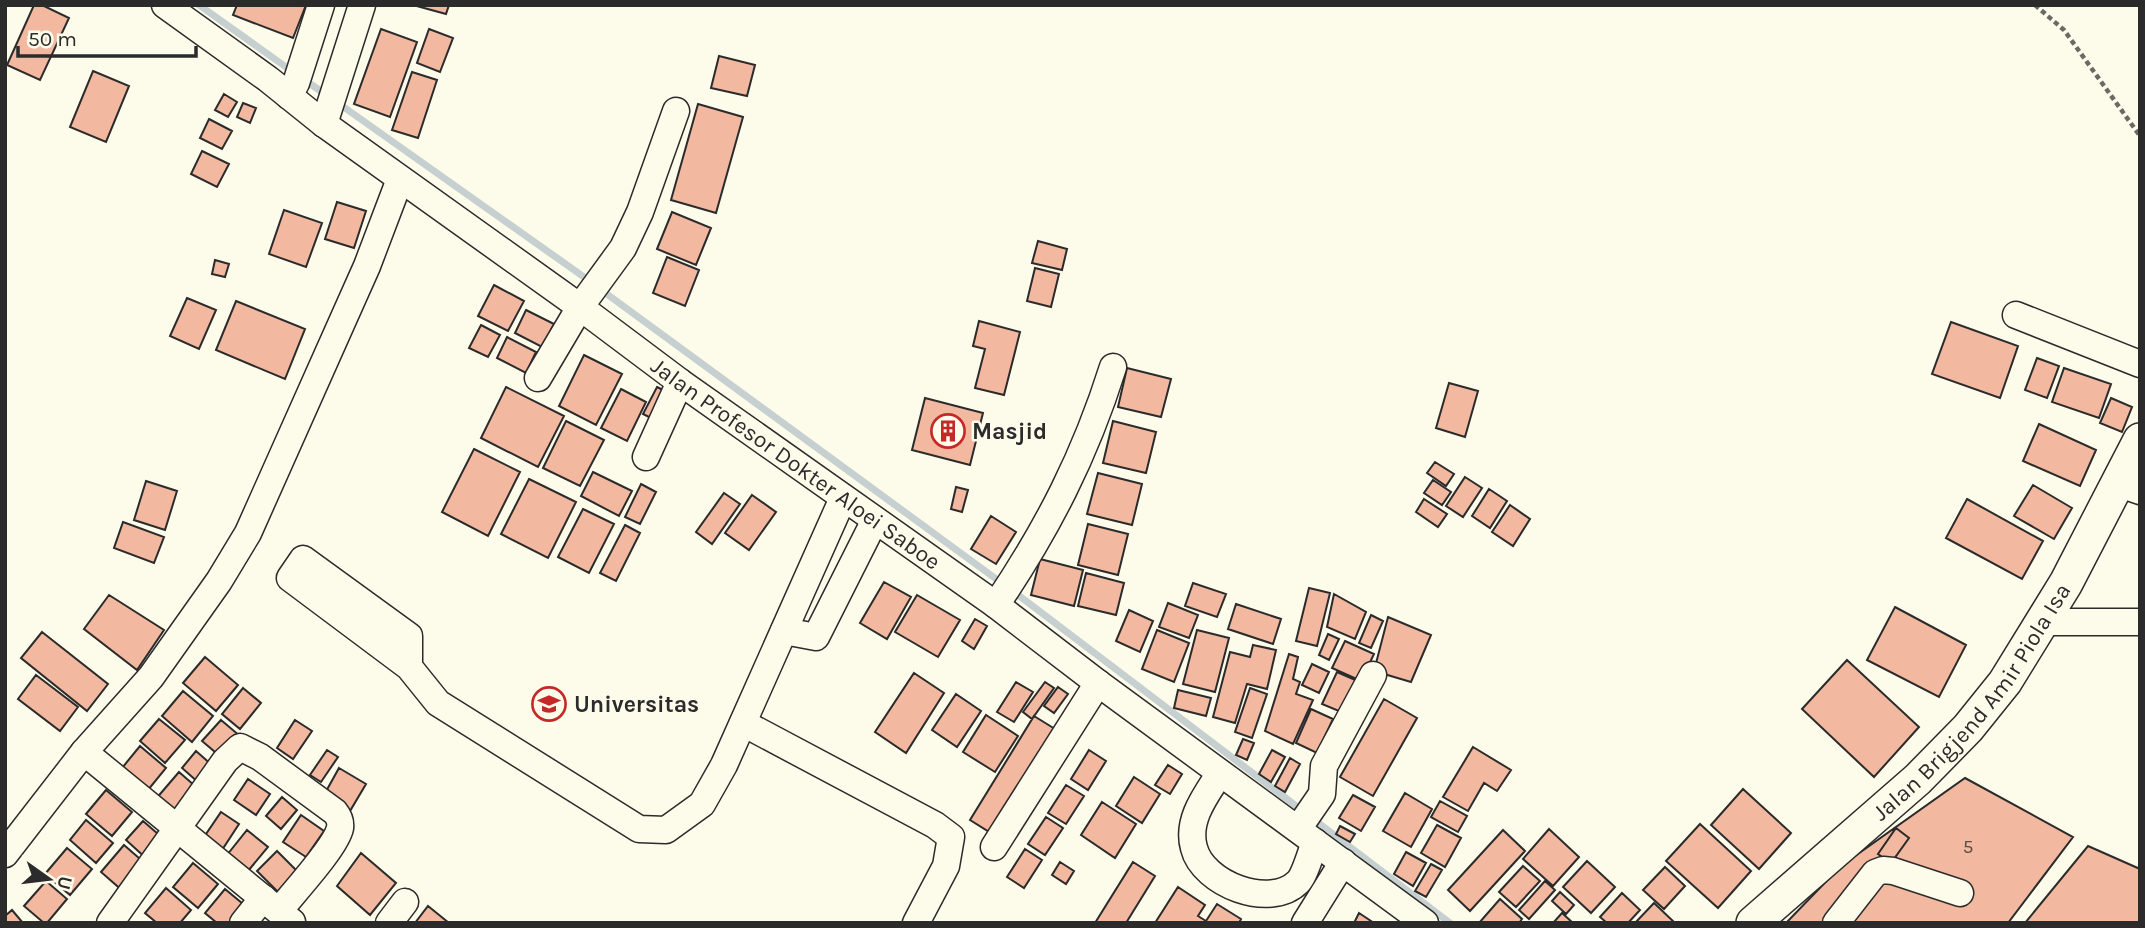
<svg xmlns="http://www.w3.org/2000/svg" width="2145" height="928" viewBox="0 0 2145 928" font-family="Karla,sans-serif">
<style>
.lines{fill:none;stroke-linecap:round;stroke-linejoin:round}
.stream{stroke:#c7d0d0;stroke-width:7}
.building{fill:#f2b8a0;stroke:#2b2b2b;stroke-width:2}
.minor-casing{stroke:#2b2b2b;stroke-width:29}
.major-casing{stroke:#2b2b2b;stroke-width:36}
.path{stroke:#6a6964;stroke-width:4.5;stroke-dasharray:5 3.5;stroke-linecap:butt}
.minor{stroke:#fdfbea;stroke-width:26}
.major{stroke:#fdfbea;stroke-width:33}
.labels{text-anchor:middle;stroke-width:5;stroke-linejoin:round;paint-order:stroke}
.number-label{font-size:19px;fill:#5d4e48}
.poi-label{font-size:23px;font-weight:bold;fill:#2b2b2b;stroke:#fdfbea;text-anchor:start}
.street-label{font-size:23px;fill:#2b2b2b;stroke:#fdfbea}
</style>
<rect width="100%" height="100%" fill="#fdfbea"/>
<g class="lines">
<path class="stream" d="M199 5 293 72
M303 79 328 96
M338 103 591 282
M600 289 1003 584
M1013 591 1450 923"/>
</g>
<path class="building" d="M34 5H42L69 18 40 80 7 65Z
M237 5H306L293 38 233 15Z
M413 5H449L446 14Z
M381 29 417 42 390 117 354 104Z
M429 29 453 38 440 72 417 63Z
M719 56 755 65 747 96 711 88Z
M93 71 129 86 106 142 70 127Z
M412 72 437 80 418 138 392 130Z
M224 94 237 102 228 117 215 110Z
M243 103 256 108 250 123 237 117Z
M698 104 743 117 716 213 671 200Z
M209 119 232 131 222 149 200 138Z
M202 151 229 164 217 187 191 174Z
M337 202 366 211 354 248 325 239Z
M284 210 322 223 306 267 269 254Z
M672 212 711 228 696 265 657 249Z
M1038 241 1067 249 1062 270 1032 263Z
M667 257 699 270 685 306 653 293Z
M215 260 229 264 225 277 212 274Z
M1035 268 1059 274 1051 307 1027 301Z
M494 285 524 301 508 331 478 316Z
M187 298 216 310 199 349 170 336Z
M236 301 305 329 285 379 216 350Z
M526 310 554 324 542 347 515 333Z
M979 321 1020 332 1004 395 975 388 985 349 973 346Z
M1951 322 2018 346 2000 398 1932 374Z
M481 325 500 335 488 357 469 348Z
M507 337 536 352 526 373 497 358Z
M584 355 622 374 596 425 559 406Z
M2037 358 2059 366 2047 398 2025 390Z
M1127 368 1171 379 1161 417 1118 407Z
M2064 368 2111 384 2099 418 2052 402Z
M1449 383 1478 391 1465 437 1436 428Z
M506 387 564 416 538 467 481 438Z
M657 387 671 394 657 421 643 414Z
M621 389 646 402 627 441 601 428Z
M925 398 983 413 970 465 912 450Z
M2111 398 2132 407 2122 432 2100 423Z
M566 421 604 440 580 486 543 468Z
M1113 421 1156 432 1146 473 1103 463Z
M2039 424 2096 450 2080 486 2023 461Z
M474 449 520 472 488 536 442 512Z
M1435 462 1454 474 1446 486 1427 473Z
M593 472 632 491 619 516 581 496Z
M1098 473 1142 484 1132 525 1087 514Z
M1465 477 1482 488 1463 517 1446 506Z
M529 479 576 502 548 558 501 534Z
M1433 480 1451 492 1442 505 1424 493Z
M146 481 177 491 165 530 134 520Z
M641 484 656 492 640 524 625 517Z
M2033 485 2072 508 2054 539 2014 516Z
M956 487 968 490 962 512 951 509Z
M1489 489 1507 501 1490 528 1472 516Z
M724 493 740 504 712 544 696 532Z
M752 495 776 512 749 550 725 533Z
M1424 499 1447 514 1438 527 1416 512Z
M1967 499 2043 541 2022 579 1946 538Z
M1510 505 1530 519 1513 546 1492 532Z
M583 509 614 524 589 573 558 557Z
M991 516 1016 532 996 564 971 549Z
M123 522 164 537 154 563 114 548Z
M1088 524 1128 534 1118 575 1078 565Z
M625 525 640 533 616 581 600 573Z
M1040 559 1083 570 1074 606 1031 595Z
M1086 573 1124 583 1116 615 1078 606Z
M884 582 911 597 887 639 860 623Z
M1193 583 1226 594 1217 617 1185 606Z
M1309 588 1330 593 1317 646 1296 641Z
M1334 594 1366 612 1355 639 1327 627Z
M109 595 164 630 137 670 84 629Z
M917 595 960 620 938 657 895 632Z
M1168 603 1198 615 1189 638 1159 627Z
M1236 604 1281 619 1273 644 1228 629Z
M1895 607 1966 645 1939 697 1867 660Z
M1129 610 1153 621 1140 652 1116 641Z
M1371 615 1383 621 1371 648 1359 643Z
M1388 617 1431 635 1411 682 1374 671Z
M975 619 987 626 974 649 962 641Z
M1157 630 1189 643 1174 682 1142 669Z
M1197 630 1229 638 1215 692 1183 684Z
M42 632 108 684 87 711 21 658Z
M1328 634 1339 639 1329 660 1319 655Z
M1345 641 1374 654 1361 681 1332 668Z
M1253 645 1276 650 1267 689 1247 684 1235 723 1213 717 1230 652 1250 657Z
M1289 654 1298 657 1293 679 1300 682 1296 694 1313 700 1293 744 1265 731Z
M205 657 238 685 216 711 183 683Z
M1847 660 1919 727 1874 777 1802 709Z
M1312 664 1329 672 1319 693 1302 685Z
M1337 672 1360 682 1346 714 1322 704Z
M914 673 944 693 906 753 875 732Z
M36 675 78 707 60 731 18 699Z
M1016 682 1033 692 1014 722 997 712Z
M1045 682 1054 688 1032 719 1023 712Z
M1058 687 1068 694 1054 713 1044 706Z
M243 688 261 703 240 729 222 714Z
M1250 688 1267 694 1252 738 1235 732Z
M1178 690 1211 698 1206 716 1174 708Z
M183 691 213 716 192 742 162 716Z
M956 694 981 711 957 747 932 730Z
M1384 699 1417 718 1373 796 1340 777Z
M1311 709 1333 719 1317 753 1296 743Z
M986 715 1018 736 995 772 963 752Z
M1034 716 1055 729 991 833 970 820Z
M159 719 185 740 165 763 140 741Z
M221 720 240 736 221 757 202 741Z
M295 720 312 731 293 759 277 748Z
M1243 739 1254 743 1247 760 1236 755Z
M140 746 166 768 148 790 122 768Z
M1473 747 1511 770 1497 791 1484 783 1468 811 1443 797Z
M327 750 338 757 321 782 310 775Z
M1089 750 1106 761 1088 790 1071 779Z
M1272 750 1285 757 1271 782 1259 774Z
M196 751 213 766 199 783 182 768Z
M1290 758 1300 764 1285 792 1275 786Z
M1168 765 1182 774 1170 794 1155 785Z
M339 768 366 784 350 811 324 795Z
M179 772 202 792 179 820 155 800Z
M1134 777 1160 794 1142 823 1116 806Z
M1965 778 2073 837 2008 923H1786L1841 866Z
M248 779 270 794 256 815 234 800Z
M1066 785 1084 796 1066 824 1048 813Z
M1743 789 1791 833 1759 869 1711 825Z
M106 790 132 812 112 836 86 814Z
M1405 793 1432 809 1411 847 1383 831Z
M1353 795 1375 807 1361 831 1339 818Z
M282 797 297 810 281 829 266 816Z
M1440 801 1467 816 1458 832 1431 817Z
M1102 802 1136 824 1115 858 1081 835Z
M221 812 239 824 222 850 204 837Z
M301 815 324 831 306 857 283 842Z
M1046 817 1063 828 1045 855 1028 844Z
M86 820 113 843 96 863 70 840Z
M143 821 165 840 148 860 126 840Z
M1700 824 1751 871 1718 908 1666 861Z
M1437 825 1461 838 1445 867 1421 853Z
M1340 826 1355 834 1350 842 1336 834Z
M1896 828 1909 838 1891 863 1878 854Z
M1549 829 1579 857 1553 886 1523 859Z
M247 830 268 847 248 871 227 855Z
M1503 830 1525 851 1470 911 1448 890Z
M124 845 147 865 124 892 101 872Z
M2088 846 2140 869V923H2025Z
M67 848 92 869 70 895 45 874Z
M1025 849 1042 860 1024 888 1007 877Z
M277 851 298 872 278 892 257 871Z
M1406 852 1426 863 1413 886 1394 874Z
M361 853 396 883 370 915 337 886Z
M1587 861 1615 887 1591 913 1563 887Z
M1060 862 1074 871 1066 884 1052 875Z
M1133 862 1155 876 1126 923H1095Z
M193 863 218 884 198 908 173 887Z
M1431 864 1442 870 1426 897 1415 891Z
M1523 866 1540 881 1516 907 1499 892Z
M1665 867 1685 886 1664 909 1643 890Z
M46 881 67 899 47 923H44L24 906Z
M1545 881 1555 890 1529 919 1519 910Z
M1178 887 1205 905 1198 916 1206 921 1217 904 1241 919 1239 923H1155Z
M166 888 191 910 180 923H157L145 913Z
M225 889 249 909 238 923H217L205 913Z
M1560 892 1574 905 1566 914 1552 901Z
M1622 893 1640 910 1628 923H1607L1600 917Z
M1500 899 1522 919 1519 923H1479Z
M1654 903 1675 923H1635Z
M428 906 449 923H415Z
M12 910 23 923H5V916Z
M1359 913 1374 923H1354Z
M1562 913 1573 923H1553Z"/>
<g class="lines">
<g class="minor-casing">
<g id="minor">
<path id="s1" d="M165 5 268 79 324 124 580 307 680 382 996 605 1098 683 1425 923"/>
<path d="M289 96 296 83 321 5"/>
<path d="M324 124 362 5"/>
<path d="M2016 315 2140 364"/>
<path d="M538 378 580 307 623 248 640 212 676 111"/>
<path d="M646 457 680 382"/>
<path d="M2117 483 2140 491"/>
<path d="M996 605C1048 528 1085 456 1113 367"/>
<path d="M2043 622H2140"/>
<path d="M784 631 816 637 875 520"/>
<path d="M409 667V636L303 559 290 578 409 667 438 703 639 829 666 830 702 804 724 765 843 498"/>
<path d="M743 723 935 825 951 837 946 866 916 923"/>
<path d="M84 752 292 922"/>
<path d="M1220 773C1206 795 1186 820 1194 848 1203 884 1270 910 1298 882 1305 875 1311 852 1315 842"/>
<path d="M1298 829 1322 794 1324 766 1373 675"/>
<path d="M994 847 1098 683"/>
<path d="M5 854 84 752 151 677 219 581 248 533 367 266 400 179"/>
<path d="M110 923 225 761 240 747 260 757 335 812C339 817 341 821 340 828 336 847 293 893 279 911"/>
<path d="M243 923 263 898"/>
<path d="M389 923 405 902"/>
<path d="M1305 923 1343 862"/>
<path d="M1836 923 1875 873 1883 870 1893 871 1960 893"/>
</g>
</g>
<g class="major-casing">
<g id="major">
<path id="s2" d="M1753 923 1918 779 1968 728 2005 682 2066 583 2140 440"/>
</g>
</g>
<path class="path" d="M2035 5 2064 30 2140 136"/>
<use href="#minor" class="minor"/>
<use href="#major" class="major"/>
</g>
<defs>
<g id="building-ring" transform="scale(1.75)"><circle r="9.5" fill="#fdfbea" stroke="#c62828" stroke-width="1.5"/><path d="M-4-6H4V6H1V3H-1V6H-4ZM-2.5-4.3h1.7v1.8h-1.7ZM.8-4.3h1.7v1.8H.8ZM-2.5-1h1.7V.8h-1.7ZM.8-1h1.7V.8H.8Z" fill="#c62828"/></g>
<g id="university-ring" transform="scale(1.75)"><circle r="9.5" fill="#fdfbea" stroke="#c62828" stroke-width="1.5"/><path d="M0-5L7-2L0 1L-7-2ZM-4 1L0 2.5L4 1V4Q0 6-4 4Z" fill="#c62828"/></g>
</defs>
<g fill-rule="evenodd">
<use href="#building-ring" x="948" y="431"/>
<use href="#university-ring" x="549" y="704"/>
</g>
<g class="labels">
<g class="number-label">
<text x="1968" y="853">5</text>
</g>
<g class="poi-label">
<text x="972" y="439">Masjid</text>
<text x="574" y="712">Universitas</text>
</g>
<g class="street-label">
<text dy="8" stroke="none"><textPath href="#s1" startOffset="780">Jalan Profesor Dokter Aloei Saboe</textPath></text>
<text dy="8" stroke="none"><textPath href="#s2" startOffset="313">Jalan Brigjend Amir Piola Isa</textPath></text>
</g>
</g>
<rect width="2145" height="928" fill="none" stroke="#2b2b2b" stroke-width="14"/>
<g transform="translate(49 879) rotate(104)" stroke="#fdfbea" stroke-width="5" paint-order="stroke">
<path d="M0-5L12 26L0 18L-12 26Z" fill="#2b2b2b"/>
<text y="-10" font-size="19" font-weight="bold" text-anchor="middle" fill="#2b2b2b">U</text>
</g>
<path d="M18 46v10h178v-10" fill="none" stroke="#2b2b2b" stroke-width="3.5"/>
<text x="28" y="46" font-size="21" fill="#2b2b2b" stroke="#fdfbea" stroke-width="5" paint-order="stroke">50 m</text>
</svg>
